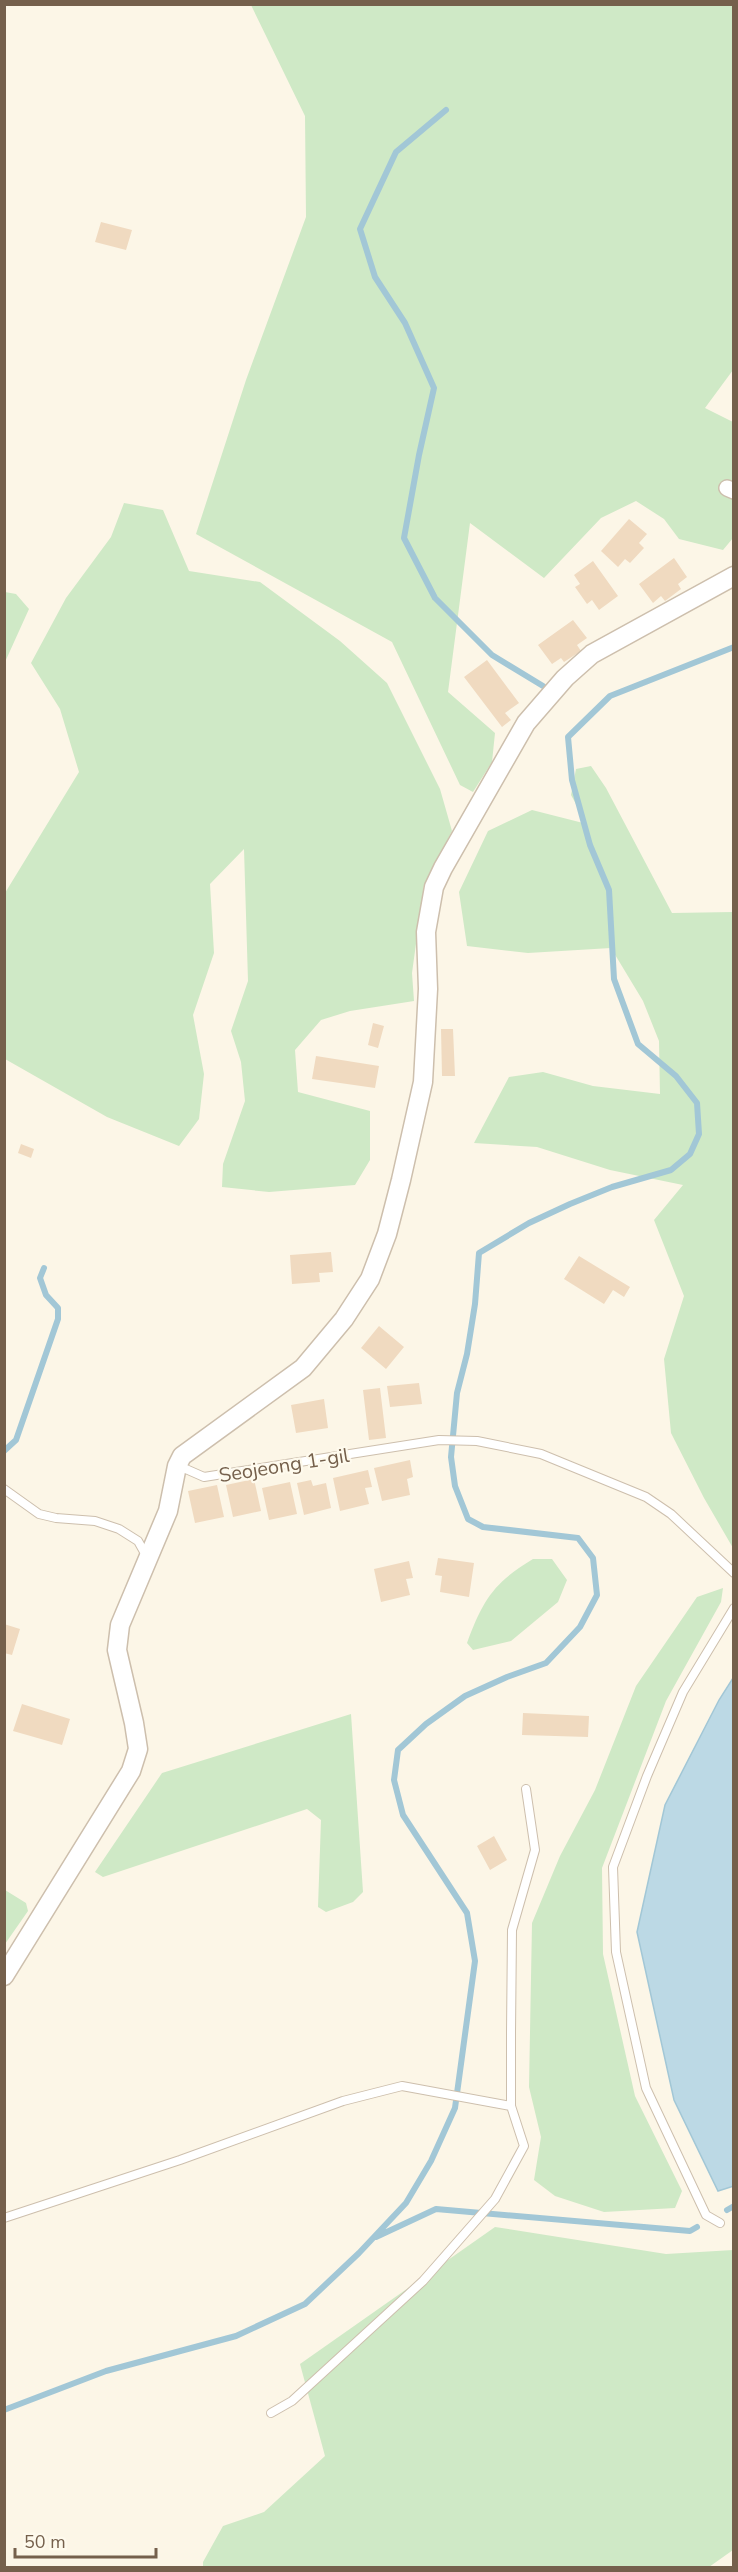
<svg xmlns="http://www.w3.org/2000/svg" width="738" height="2572" viewBox="0 0 738 2572" font-family="'Nunito Sans',sans-serif">
<style>
.green{fill:#cfe9c6}
.water{fill:#bcd9e5;stroke:#a2c7d6;stroke-width:1.5}
.lines{fill:none;stroke-linecap:round;stroke-linejoin:round}
.stream{stroke:#a2c7d6;stroke-width:6}
.building{fill:#f0dac0}
.service-casing{stroke:#cdbfad;stroke-width:10}
.minor-casing{stroke:#cdbfad;stroke-width:18}
.tertiary-casing{stroke:#cdbfad;stroke-width:21}
.service{stroke:#fff;stroke-width:8}
.minor{stroke:#fff;stroke-width:15}
.tertiary{stroke:#fff;stroke-width:18}
.labels{text-anchor:middle;stroke-width:4.5;stroke-linejoin:round;paint-order:stroke}
.street-label{font-size:20px;fill:#75604c;stroke:#fefaed}
</style>
<rect width="100%" height="100%" fill="#fcf6e7"/>
<path class="green" d="M251 5H733V370L705 408 733 422V538L723 550 679 539 664 519 636 501 601 518 544 578 470 523 448 692 495 733 492 762 473 792 460 785 392 642 196 534 246 380 306 217 305 116Z
M124 503 163 510 189 571 260 582 340 641 387 683 440 789 452 831 424 885 412 973 414 1001 350 1011 321 1020 295 1050 298 1092 370 1111V1160L355 1185 269 1192 222 1187 223 1164 245 1101 241 1062 231 1031 248 981 244 849 210 884 214 953 193 1015 204 1074 199 1119 179 1146 107 1117 5 1059V893L79 772 60 709 31 663 66 598 111 537Z
M5 592 16 594 29 609 5 662Z
M591 766 606 788 672 913 733 912V1548L704 1498 671 1433 664 1359 684 1296 654 1220 683 1185 610 1170 537 1147 474 1143 509 1077 543 1072 593 1086 660 1094 659 1041 643 1001 611 948 528 953 467 946 459 892 488 831 532 810 587 824 571 795 576 769Z
M533 1559H552L567 1580 558 1602 511 1641 473 1650 467 1643C483 1600 493 1583 533 1559Z
M723 1588 721 1602 666 1701 602 1868 603 1954 635 2096 682 2191 675 2208 604 2212 555 2196 534 2180 541 2137 529 2087 532 1923 560 1856 595 1790 636 1686 697 1597Z
M351 1714 363 1892 353 1902 326 1912 318 1907 321 1820 307 1809 103 1877 95 1872 162 1773Z
M5 1890 26 1903 28 1911 5 1944Z
M495 2227 666 2254 733 2250V2550L709 2567 203 2568V2562L223 2526 264 2512 325 2456 300 2364Z"/>
<path class="water" d="M733 1678 734 2186 718 2191 674 2100 637 1932 665 1805 719 1700Z"/>
<g class="lines">
<path class="stream" d="M446 110 396 152 360 229 375 277 405 323 434 388 419 455 404 538 435 598 492 655 543 686
M4 1451 16 1440 58 1319V1308L46 1295 40 1278 44 1268
M727 2210 734 2206
M376 2237 436 2209 690 2231 697 2227
M4 2410 106 2371 236 2336 305 2304 359 2253 406 2203 431 2161 455 2108 475 1961 467 1913 403 1815 394 1780 398 1750 426 1724 465 1696 507 1677 546 1663 580 1627 597 1595 593 1558 578 1538 483 1527 468 1519 455 1486 451 1457 457 1393 467 1354 475 1304 479 1253 529 1223 570 1204 612 1187 671 1170 690 1154 699 1134 697 1103 676 1076 638 1044 614 979 609 890 590 845 572 780 568 737 610 696 734 647"/>
</g>
<path class="building" d="M101 222 132 230 126 250 95 242Z
M629 519 647 534 639 543 644 548 630 563 625 559 618 567 601 551Z
M674 558 687 577 678 584 681 589 665 601 661 596 653 603 639 584Z
M593 561 618 596 599 610 592 600 587 604 575 587 580 584 574 575Z
M573 620 587 638 577 645 581 651 564 662 561 658 552 664 538 645Z
M487 660 519 703 505 713 511 720 502 727 464 677Z
M373 1023 384 1026 378 1048 368 1045Z
M441 1029H453L455 1076H442Z
M316 1056 379 1066 375 1088 312 1079Z
M21 1144 34 1149 31 1158 18 1153Z
M331 1252 333 1272 319 1273 320 1282 292 1284 290 1255Z
M579 1256 630 1287 624 1297 613 1290 604 1304 564 1279Z
M379 1326 404 1347 386 1369 361 1348Z
M419 1383 422 1404 390 1407 387 1386Z
M380 1388 386 1438 369 1440 363 1390Z
M324 1399 328 1428 296 1433 291 1405Z
M410 1460 413 1477 407 1479 410 1495 382 1501 374 1468Z
M368 1470 372 1487 365 1488 369 1504 340 1511 333 1478Z
M254 1479 261 1511 233 1517 226 1485Z
M311 1480 313 1486 326 1483 331 1508 304 1515 297 1483Z
M290 1482 297 1514 269 1520 262 1488Z
M217 1485 224 1517 195 1523 188 1491Z
M438 1558 474 1563 469 1597 440 1592 442 1576 435 1575Z
M409 1561 413 1578 406 1579 410 1595 381 1602 374 1569Z
M4 1624 20 1629 12 1655 4 1653Z
M22 1704 70 1719 62 1745 13 1731Z
M523 1713 589 1716 588 1737 522 1735Z
M494 1836 507 1860 490 1870 477 1846Z"/>
<g class="lines">
<g class="service-casing">
<path id="service" d="M179 1466 204 1477 439 1440 477 1441 541 1454 646 1497 671 1514 734 1573
M4 1489 39 1514 56 1518 95 1521 119 1529 138 1541 147 1557
M4 2218 180 2160 343 2101 402 2086 511 2106
M720 2223 706 2215 646 2088 616 1952 613 1867 647 1776 683 1692 734 1608
M271 2413 292 2401 423 2281 495 2199 524 2146 511 2106V2032L512 1930 535 1850 526 1789"/>
</g>
<g class="minor-casing">
<path id="minor" d="M727 488 734 491"/>
</g>
<g class="tertiary-casing">
<path id="tertiary" d="M4 1976 131 1771 138 1749 134 1723 117 1650 120 1625 168 1511 177 1466 182 1456 303 1368 344 1319 370 1279 387 1234 401 1180 423 1082 428 989 426 932 434 887 443 868 526 723 565 678 592 654 734 576"/>
</g>
<use href="#service" class="service"/>
<use href="#minor" class="minor"/>
<use href="#tertiary" class="tertiary"/>
</g>
<g class="labels">
<g class="street-label">
<text transform="translate(284 1465) rotate(-9)" y="7">Seojeong 1-gil</text>
</g>
</g>
<rect width="738" height="2572" fill="none" stroke="#75604c" stroke-width="12"/>
<path d="M15 2548v9h141v-9" fill="none" stroke="#75604c" stroke-width="3"/>
<text x="24" y="2548" font-size="18" fill="#75604c" stroke="#fefaed" stroke-width="4.5" paint-order="stroke">50 m</text>
</svg>
